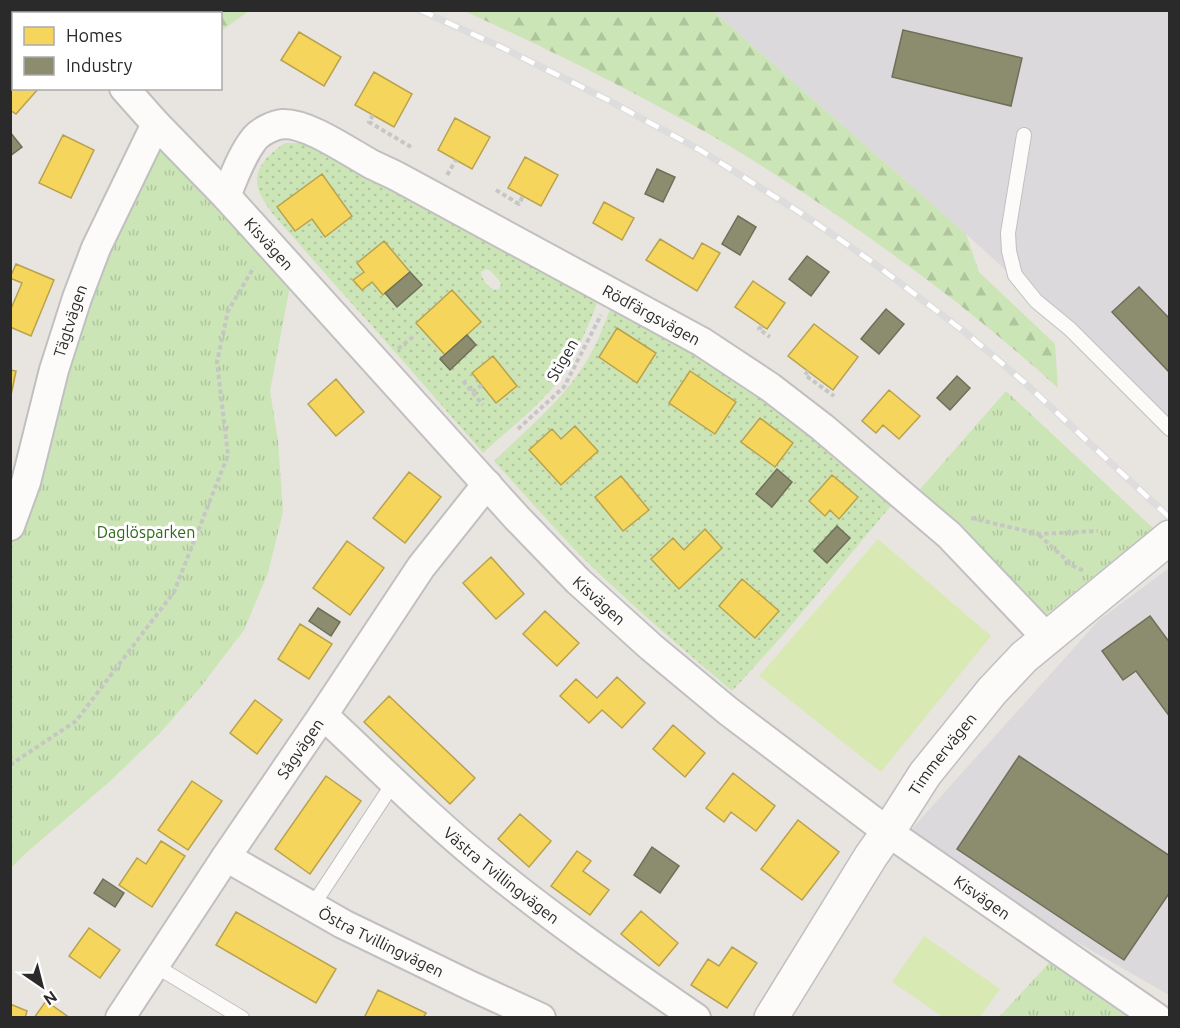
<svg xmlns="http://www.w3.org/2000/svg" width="1180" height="1028" viewBox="0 0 1180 1028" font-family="Ubuntu,sans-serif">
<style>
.industrial{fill:#dbd9db}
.grass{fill:url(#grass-tufts)}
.forest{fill:url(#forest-firs)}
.garden{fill:url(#garden-dots);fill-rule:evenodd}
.pitch{fill:#d9e9b4}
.homes{fill:#f6d55c;stroke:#b9a24d;stroke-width:1.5}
.industry{fill:#8c8c6e;stroke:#6f6f5a;stroke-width:1.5}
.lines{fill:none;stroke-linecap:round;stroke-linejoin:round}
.service-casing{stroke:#c1c0c1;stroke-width:16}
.minor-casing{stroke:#c1c0c1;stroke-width:32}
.tertiary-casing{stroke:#c1c0c1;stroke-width:36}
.path{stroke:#c6c6c5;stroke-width:4;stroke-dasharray:4.5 3;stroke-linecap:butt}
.service{stroke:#fcfbfa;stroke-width:14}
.minor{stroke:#fcfbfa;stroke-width:28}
.tertiary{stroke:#fcfbfa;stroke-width:33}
.rail-casing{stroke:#ddddde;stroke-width:7}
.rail{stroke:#fff;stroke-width:4.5;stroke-dasharray:14;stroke-linecap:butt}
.labels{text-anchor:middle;stroke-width:6;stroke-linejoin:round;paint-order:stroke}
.street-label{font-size:16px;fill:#2a2a2a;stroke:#fff}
.park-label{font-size:16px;fill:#2d6917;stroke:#fff}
</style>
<defs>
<pattern id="grass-tufts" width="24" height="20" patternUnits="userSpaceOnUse" patternTransform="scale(1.5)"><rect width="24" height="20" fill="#cce5b6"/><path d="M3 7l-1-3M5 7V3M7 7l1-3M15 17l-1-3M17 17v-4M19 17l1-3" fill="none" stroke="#afc59d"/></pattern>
<pattern id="forest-firs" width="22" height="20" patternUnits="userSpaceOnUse" patternTransform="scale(1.5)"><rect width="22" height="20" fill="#cce5b6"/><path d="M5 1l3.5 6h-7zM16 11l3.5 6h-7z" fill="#afc59d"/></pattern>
<pattern id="garden-dots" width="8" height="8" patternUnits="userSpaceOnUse" patternTransform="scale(1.5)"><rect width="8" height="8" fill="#cce5b6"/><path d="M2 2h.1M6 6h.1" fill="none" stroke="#afc59d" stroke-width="1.8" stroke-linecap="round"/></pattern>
</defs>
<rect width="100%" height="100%" fill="#e8e4df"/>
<path class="industrial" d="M713 11H1169V418L966 234Z
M1169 568V995L901 841 1099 620Z"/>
<path class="grass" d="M156 149 205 183 295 260 270 391 278 441 283 512 268 573 244 630 199 689 158 735 107 784 27 852 11 868V529L61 357Z
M1006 391 1153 528 1041 619 915 495Z
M1049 963 1131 1017H999Z"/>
<path class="forest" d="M77 11H249L221 31 220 14H80Z
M464 11H713L966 234 979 272 1055 344 1058 388C990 326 917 270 841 218 797 188 753 159 707 133 628 89 547 48 464 11Z"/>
<path class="garden" d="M285 143H305L321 151 462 229 598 301C587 329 574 361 555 385 534 410 507 431 483 453 449 414 415 374 380 335 352 303 323 272 295 239 283 225 258 201 257 182 256 165 272 152 285 143ZM322 175 352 216 325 236 312 219 295 231 277 207ZM384 241 422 286 397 306 385 293 383 295 372 282 362 290 354 280 364 272 357 263ZM486 269C492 271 498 278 501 284L499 289 495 290C489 288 481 279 481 272ZM452 290 481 322 467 335 476 346 450 369 440 359 445 355 416 323ZM493 356 517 386 496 403 472 373Z
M611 307 688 349 768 402 894 502 784 634 732 691C682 648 631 605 584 559 553 527 524 494 494 461 524 432 565 398 586 362 597 345 604 325 611 307ZM617 328 656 353 637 382 599 357ZM690 371 736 402 715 433 669 403ZM760 418 793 443 775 467 741 442ZM575 426 597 451 561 485 529 450 551 429 561 439ZM777 470 792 482 771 506ZM832 475 858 497 839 518 830 510 825 515 809 501ZM596 498 649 510 622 531ZM837 526 850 538 827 563 814 551ZM705 530 722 547 679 589 651 559 672 538 684 550ZM742 580 778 611 755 638 719 606Z"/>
<path class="pitch" d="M878 539 991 636 881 772 759 676Z
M924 936 1000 989 980 1017H943L892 982Z"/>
<path class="homes" d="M299 32 341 57 324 86 281 60Z
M14 63V88H39L16 114 10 110V66Z
M374 72 412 94 394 127 355 105Z
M455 118 490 137 472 169 438 150Z
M63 135 94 150 71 198 39 183Z
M525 157 558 175 541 206 508 188Z
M322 174 352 216 325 237 312 219 295 231 277 207Z
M604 202 634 218 622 240 593 223Z
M660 239 693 259 702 243 720 253 697 291 646 260Z
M384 241 410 272 383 295 372 282 362 290 353 280 364 272 357 263Z
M16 264 54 280 31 336 10 327V311L22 283 10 278Z
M753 281 785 303 767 329 735 307Z
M452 290 481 322 445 355 416 323Z
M814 324 858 357 833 390 788 356Z
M617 328 656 353 637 383 599 357Z
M493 356 517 386 496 403 472 373Z
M10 370 16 371 10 400Z
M690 371 736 402 715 434 669 403Z
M336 379 364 412 336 436 308 404Z
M889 390 920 416 899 439 883 425 876 433 862 421Z
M760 418 793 443 775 467 741 442Z
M575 426 598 451 561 485 529 450 552 429 561 439Z
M409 472 441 497 405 543 373 518Z
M832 475 858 497 839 519 830 510 825 516 809 501Z
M621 476 649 510 623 531 595 497Z
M705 529 722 548 679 589 651 559 673 538 684 550Z
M347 541 384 568 350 615 313 588Z
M491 557 524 594 496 619 463 583Z
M742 579 779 611 755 638 719 606Z
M545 611 579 643 557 666 523 634Z
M300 624 332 644 309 679 278 659Z
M617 677 645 703 622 728 602 710 589 723 560 696 576 679 597 698Z
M389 696 475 778 450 804 364 722Z
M255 700 282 720 257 754 230 733Z
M673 725 705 753 685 777 653 749Z
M733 773 775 806 756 831 731 812 724 822 706 808Z
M326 776 361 801 310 874 275 849Z
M192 781 222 801 188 850 158 830Z
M520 814 551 841 529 867 498 839Z
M798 820 839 852 802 900 761 869Z
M161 841 185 856 152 907 119 885 137 858 146 864Z
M577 851 591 861 583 871 609 890 590 915 551 886Z
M641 911 678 943 659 966 621 934Z
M236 912 336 969 316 1003 216 945Z
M89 928 120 950 100 978 69 956Z
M732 947 757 963 727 1008 691 985 708 959 719 966Z
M378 990 426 1013 423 1018H364Z
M46 1001 70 1018H34Z
M10 1004 27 1011 25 1018H10Z"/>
<path class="industry" d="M903 30 1022 58 1011 106 892 77Z
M10 132 22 147 10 156Z
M657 169 675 177 663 202 645 194Z
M738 216 756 227 740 255 722 244Z
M807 256 829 272 811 296 789 279Z
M410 272 422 285 397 307 385 293Z
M1139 287 1170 319V373L1112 312Z
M886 309 904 324 879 354 861 339Z
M467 335 476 345 450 370 440 359Z
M957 376 970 388 950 410 937 398Z
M777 469 792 482 772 507 756 494Z
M837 526 850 538 827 563 814 551Z
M318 608 340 622 331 636 309 621Z
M1150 616 1170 643V717L1136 671 1123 680 1102 651Z
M1019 756 1170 856V892L1124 960 957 849Z
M652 847 679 866 660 893 634 875Z
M103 879 124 893 115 907 94 893Z"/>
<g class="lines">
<g class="service-casing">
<path id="service" d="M1024 135 1008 233 1009 251 1015 275 1036 301 1070 329 1170 429
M313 905 394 782
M154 965 242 1018"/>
</g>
<g class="minor-casing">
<g id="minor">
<path d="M52 10 55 14"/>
<path id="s1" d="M124 88 156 124 226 196 517 518 578 581 651 647 728 711 888 832 1157 1018"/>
<path id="s2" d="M226 196C234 177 242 154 255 138 261 131 274 125 283 124 308 123 349 152 371 164 381 169 391 173 400 178L702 342 770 387 822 427 949 535 1047 638"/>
<path id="s3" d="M10 526 26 482 54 370 77 298 96 248 156 124"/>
<path id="s4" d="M323 715C377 765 430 819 487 865 554 920 625 969 696 1018"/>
<path id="s5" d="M226 857 343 924 469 985 541 1018"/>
<path id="s6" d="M120 1018 226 857 323 715 421 567 487 484"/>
</g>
</g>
<g class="tertiary-casing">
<g id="tertiary">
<path id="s7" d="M771 1018 871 856 888 832 925 774 992 691 1024 657 1170 537"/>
</g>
</g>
<path class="path" d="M373 115 369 122 411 147
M447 175 456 160
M496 190 519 204 523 196
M762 326 759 329 770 337
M398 349 415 335
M808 371 805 375 834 396
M463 381 483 405
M472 392 482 385
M518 429 564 387 601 315
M971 518 1039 534 1098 531
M1039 535 1073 566 1084 571
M10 765 76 721 174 592 228 455 217 362 228 311 254 267"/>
<use href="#service" class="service"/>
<use href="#minor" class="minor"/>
<use href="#tertiary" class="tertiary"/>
<g class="rail-casing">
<path id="rail" d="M420 10 503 48 606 99 700 150 793 208 835 236 875 264 966 333 1024 382 1170 518"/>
</g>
<use href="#rail" class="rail"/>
</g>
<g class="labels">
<g class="street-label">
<text dy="6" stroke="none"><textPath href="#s1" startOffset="213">Kisvägen</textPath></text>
<text dy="6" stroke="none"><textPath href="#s2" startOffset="513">Rödfärgsvägen</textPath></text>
<text dy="6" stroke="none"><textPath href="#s3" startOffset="214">Tägtvägen</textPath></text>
<text transform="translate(562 360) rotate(-60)" y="6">Stigen</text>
<text dy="6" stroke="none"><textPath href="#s1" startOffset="699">Kisvägen</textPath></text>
<text dy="6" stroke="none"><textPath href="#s6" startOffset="324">Sågvägen</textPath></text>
<text dy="6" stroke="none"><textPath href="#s7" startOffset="315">Timmervägen</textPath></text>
<text dy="6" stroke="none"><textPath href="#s4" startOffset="240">Västra Tvillingvägen</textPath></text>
<text dy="6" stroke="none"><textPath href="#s1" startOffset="1184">Kisvägen</textPath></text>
<text dy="6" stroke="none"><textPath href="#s5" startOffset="177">Östra Tvillingvägen</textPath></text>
</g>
<g class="park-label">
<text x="146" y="538">Daglösparken</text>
</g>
</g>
<rect width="1180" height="1028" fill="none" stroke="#2a2a2a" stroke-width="24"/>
<rect x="12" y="12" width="210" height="78" fill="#ffffff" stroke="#aaaaaa" stroke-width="1.5"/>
<rect x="24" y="27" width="30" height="18" fill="#f6d55c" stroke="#aaaaaa" stroke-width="1.5"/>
<text x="66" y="42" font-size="18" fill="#2a2a2a">Homes</text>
<rect x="24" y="57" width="30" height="18" fill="#8c8c6e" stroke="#aaaaaa" stroke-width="1.5"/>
<text x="66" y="72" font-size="18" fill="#2a2a2a">Industry</text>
<g transform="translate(42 986) rotate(145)" stroke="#ffffff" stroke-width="4.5" paint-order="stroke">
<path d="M0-4.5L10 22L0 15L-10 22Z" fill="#2a2a2a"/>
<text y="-9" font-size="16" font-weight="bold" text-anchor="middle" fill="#2a2a2a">N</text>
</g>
</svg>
